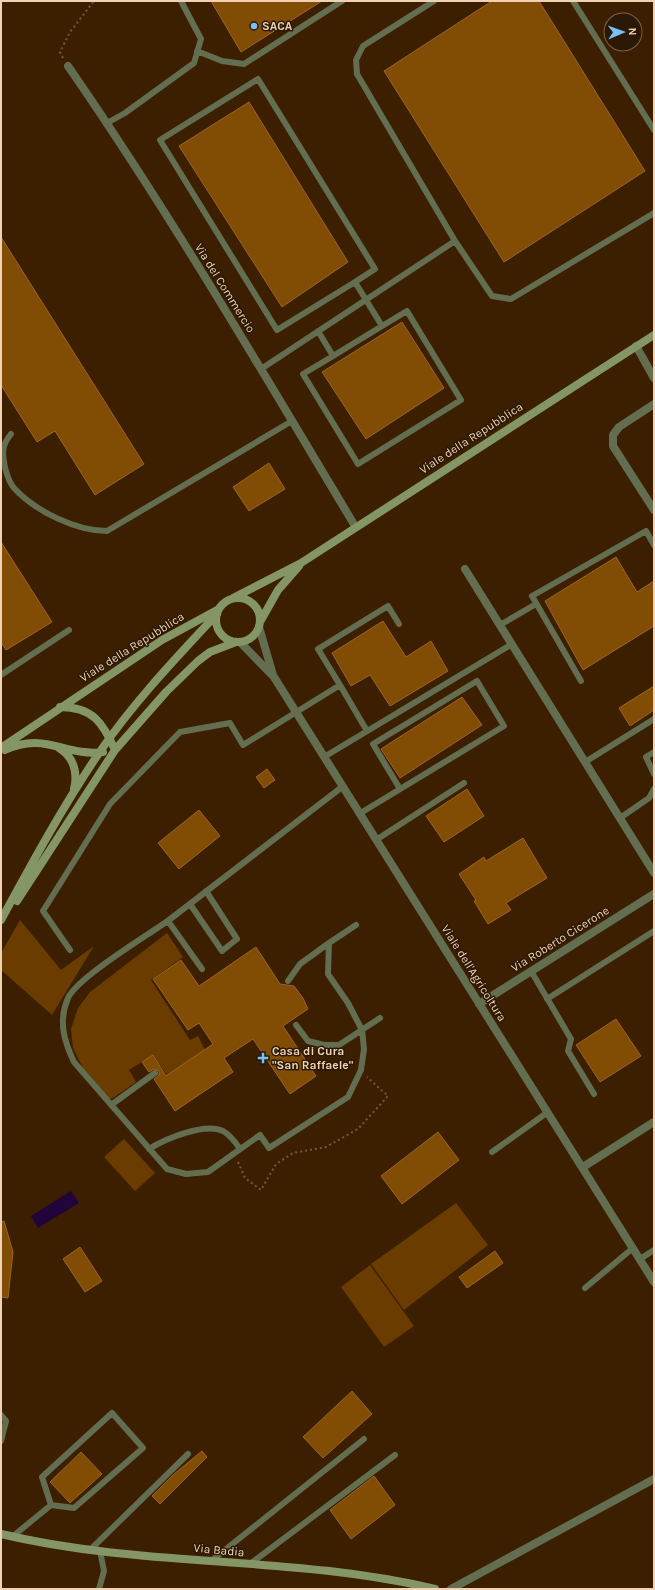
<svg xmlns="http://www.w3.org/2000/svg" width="655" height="1590" viewBox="0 0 655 1590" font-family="Karla,sans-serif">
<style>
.green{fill:#6a3c00}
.water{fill:#210439}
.building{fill:#814c04;stroke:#9c6428}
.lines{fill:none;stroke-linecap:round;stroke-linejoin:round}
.path{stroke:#76593b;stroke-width:2;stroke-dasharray:2 3;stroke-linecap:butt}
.lane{stroke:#636e50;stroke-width:6}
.street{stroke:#636e50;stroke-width:8}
.secondary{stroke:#859666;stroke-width:8}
.poi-dot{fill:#79bff8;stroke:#2b1906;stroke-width:1.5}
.labels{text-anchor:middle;stroke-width:3;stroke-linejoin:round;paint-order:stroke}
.poi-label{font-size:12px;font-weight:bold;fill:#f1d2b5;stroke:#2b1906;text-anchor:start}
.street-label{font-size:12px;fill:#f1d2b5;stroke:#2b1906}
</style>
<rect width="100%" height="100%" fill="#3b1f00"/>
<path class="green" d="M20 920 61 970 94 946 52 1015 1 970V953Z
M167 933 183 957 151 980 190 1040 198 1036 205 1050 167 1075 153 1055 129 1070 136 1082 113 1098 109 1099 83 1068 73 1048 71 1029 78 1008 90 992Z
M124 1139 155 1173 135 1191 104 1157Z
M456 1203 488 1245 404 1310 371 1264Z
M370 1265 414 1326 384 1347 341 1287Z"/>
<path class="water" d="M71 1191 79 1203 38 1228 31 1216Z"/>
<path class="building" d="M211 1H322L241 52Z
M492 1H539L645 171 504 262 384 71Z
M249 102 348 262 282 307 179 146Z
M1 237 144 464 95 495 55 431 37 442 1 385Z
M402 322 444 388 366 439 322 372Z
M269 463 285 489 249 511 233 487Z
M1 542 52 622 6 650 1 642Z
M616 557 637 592 654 581V626L583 670 545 601Z
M383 621 406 657 431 641 448 671 390 706 370 675 351 686 332 653Z
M654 686V710L630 726 619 708Z
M462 697 482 725 400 778 381 749Z
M267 769 275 780 264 788 256 777Z
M467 789 484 816 444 842 426 816Z
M199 810 220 836 179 869 158 843Z
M523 838 547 878 506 903 511 910 488 924 474 901 476 900 459 874 484 857 486 861Z
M256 947 280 984 294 986 303 998 308 1009 283 1026 316 1076 290 1094 253 1039 224 1058 233 1072 175 1111 154 1079 159 1075V1071L154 1069 149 1072 142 1062 153 1055 166 1076 213 1044 199 1023 188 1030 153 979 181 960 199 986Z
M616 1019 641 1056 600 1082 576 1045Z
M438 1132 459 1160 402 1204 381 1176Z
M4 1221 13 1252 8 1298 1 1297V1222Z
M80 1247 102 1281 85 1292 63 1259Z
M495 1251 503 1263 467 1288 459 1277Z
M352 1391 372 1414 323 1458 303 1437Z
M202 1451 207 1457 160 1504 152 1496 174 1474Z
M81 1452 102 1474 70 1503 50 1482Z
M374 1476 395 1505 351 1539 330 1510Z"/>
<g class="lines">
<path class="path" d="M63 58 60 52 70 32 94 1
M238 1162 245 1178 261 1190 276 1164 293 1153 326 1147 358 1129 388 1096 367 1077"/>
<path class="lane" d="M434 1 363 46 356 60 357 74 455 241 492 296 511 299 654 213
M573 1 654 130
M197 51 222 61 244 64 342 1
M107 123 125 113 194 63 201 39 181 1
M318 331 333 356 303 374 358 464 461 400 407 311 382 326
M333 356 382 326 355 282 277 330 160 140 258 79 375 269 355 282
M261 369 455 241
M11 434C3 444 2 450 4 462 5 470 9 482 14 488 35 511 76 531 107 531L292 421
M500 625 536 604
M1 675 69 630
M581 681 532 596 646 531 654 545
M340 685 367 731
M654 752 646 757 654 774
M324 757 512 644
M585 762 654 719
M342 787C284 831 227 876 169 920 147 936 78 977 68 998 58 1021 64 1041 74 1062L167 1169 186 1174 208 1172 260 1135 269 1148 348 1097 361 1070 364 1049 362 1030 348 1003 328 974 329 943 356 925
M359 814 504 726 477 681 373 744 400 789
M620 818 649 798 654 789
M376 840 464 783
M190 904 222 951 237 939 206 891
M168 921 202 969
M70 950 43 911 110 804 180 732 230 723 243 745 340 685 318 649 388 606 399 624
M531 971 571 1039 568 1051 594 1094
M288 981 300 964 329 943
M547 999 654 931
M296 1025 308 1041 324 1045H339L380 1018
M111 1105 155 1073
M149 1149C165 1139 205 1122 223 1131 230 1135 236 1143 240 1149
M492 1152 548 1112
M640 1259 654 1250
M585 1288 633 1248
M1 1415 6 1421 1 1441
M12 1537 51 1505 42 1477 112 1413 143 1448 74 1508 51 1505
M90 1550 188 1454
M211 1561 364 1439
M250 1564 395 1455
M99 1589 104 1571 100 1551"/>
<path class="street" d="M68 66C171 215 262 371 355 526
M636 346 654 378
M654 404 619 427 613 435V446L654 510
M465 569 654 873
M259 627 273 675
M240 642 274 677 654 1282
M479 1004 654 894
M583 1167 654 1122
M451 1589 654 1479"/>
<path class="secondary" d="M233 598 301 563 654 335
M216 620a22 22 0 1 1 44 0a22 22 0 1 1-44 0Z
M260 622 278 590 299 566
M60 707C93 707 103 723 115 750
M1 748 162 640 219 609
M59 748C74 757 78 773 74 789
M5 750C45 731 65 757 103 752
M17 901 115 750 166 692 198 661 210 652 236 642
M1 920C32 863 63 806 99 753 133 703 176 658 217 614
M1 1534C143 1568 293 1555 435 1589"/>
</g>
<g class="poi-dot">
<circle cx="254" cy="26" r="4"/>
<path d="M261 1052h4v4h4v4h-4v4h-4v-4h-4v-4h4z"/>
</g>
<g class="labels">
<g class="poi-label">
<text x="262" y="30">SACA</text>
<text x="272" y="1055">Casa di Cura<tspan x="272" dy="14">"San Raffaele"</tspan></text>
</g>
<g class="street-label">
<text transform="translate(225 288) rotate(58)" y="4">Via del Commercio</text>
<text transform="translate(471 438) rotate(-33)" y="4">Viale della Repubblica</text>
<text transform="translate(132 647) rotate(-32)" y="4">Viale della Repubblica</text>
<text transform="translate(560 939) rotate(-32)" y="4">Via Roberto Cicerone</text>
<text transform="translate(474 973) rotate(58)" y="4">Viale dell'Agricoltura</text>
<text transform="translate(219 1550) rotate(5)" y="4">Via Badia</text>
</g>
</g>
<rect width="655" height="1590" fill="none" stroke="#f1d2b5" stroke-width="4"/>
<g transform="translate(623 32) rotate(88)"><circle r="19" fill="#2b1906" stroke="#7a634c"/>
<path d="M0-3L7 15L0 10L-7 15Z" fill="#79bff8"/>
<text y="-6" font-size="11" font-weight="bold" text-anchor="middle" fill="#f1d2b5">N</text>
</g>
</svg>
